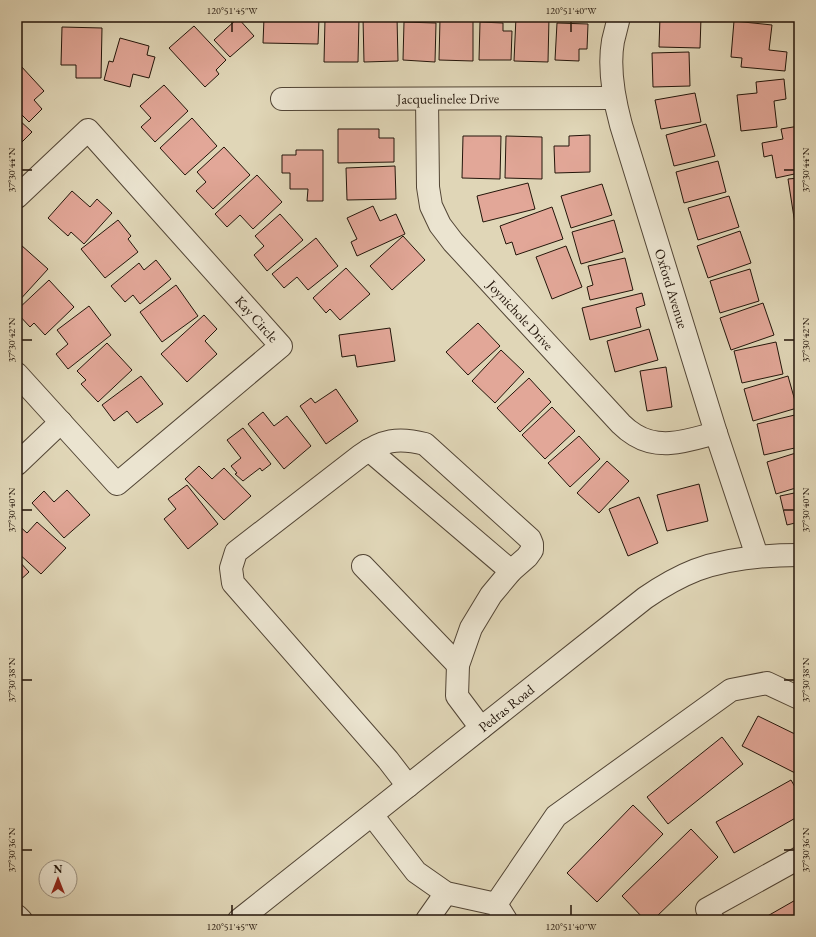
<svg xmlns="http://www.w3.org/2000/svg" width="816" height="937" viewBox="0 0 816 937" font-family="'EB Garamond',serif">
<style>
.building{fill:#e2a798;stroke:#23150a}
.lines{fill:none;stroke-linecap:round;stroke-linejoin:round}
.minor-casing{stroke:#524535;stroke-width:24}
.minor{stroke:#ebe4d0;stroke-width:22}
.ticks{fill:none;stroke:#23150a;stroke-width:1.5}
.labels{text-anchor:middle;stroke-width:3;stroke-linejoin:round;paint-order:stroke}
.street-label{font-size:14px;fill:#23150a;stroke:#ebe4d0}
.neatline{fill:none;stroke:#23150a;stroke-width:1.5}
.ticks-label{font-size:10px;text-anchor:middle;fill:#23150a}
</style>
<rect width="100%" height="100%" fill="#e0d6b7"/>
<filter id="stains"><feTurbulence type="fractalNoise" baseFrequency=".005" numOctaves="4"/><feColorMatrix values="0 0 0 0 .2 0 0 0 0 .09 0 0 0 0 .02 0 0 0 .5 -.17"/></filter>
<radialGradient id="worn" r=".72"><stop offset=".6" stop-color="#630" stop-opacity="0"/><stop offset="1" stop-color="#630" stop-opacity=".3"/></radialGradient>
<path class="building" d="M397 17 398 61 364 62 363 18Z
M516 17H549L548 62 514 61Z
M660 17 701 18 700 48 659 47Z
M238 18 254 36 230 57 214 40Z
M264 18 319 19 318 44 263 43Z
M325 19H359L358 62H324Z
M440 19H473V61L439 60Z
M734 21 772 25 769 50 787 52 785 71 741 67 742 58 731 57Z
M404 22 436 23 435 62 403 60Z
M480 22 503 23V31H512L511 60H479Z
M557 23 588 24 587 49H579V61L555 60Z
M194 26 226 60 216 70 219 74 205 87 169 48Z
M62 27 102 28 101 78H76V65H61Z
M120 38 149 46 147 55 155 57 149 78 133 74 130 87 104 80 109 61 113 62Z
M689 52 690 86 653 87 652 53Z
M20 65 44 91 34 100 42 109 29 122 17 110V67Z
M784 79 786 99 774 101 777 127 741 131 737 95 757 93 756 82Z
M164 85 188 111 155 142 141 127 151 118 140 106Z
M695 93 701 122 661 129 655 100Z
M17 118 32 132 17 147Z
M192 118 217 146 185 175 160 148Z
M706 124 715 156 674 166 666 135Z
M799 126V173L776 178 772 155 764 157 762 143 783 139 781 129Z
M338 129H379V138H394V162L338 163Z
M590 135V172L555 173 554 146H569V136Z
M463 136H501L500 179 462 178Z
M506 136 542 137V179L505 178Z
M224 147 250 175 213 209 196 191 206 182 197 172Z
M296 150H323V201H307L308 189H290V173H282V155H296Z
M718 161 726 192 684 203 676 172Z
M395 166 396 199 347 200 346 168Z
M257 175 282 202 253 229 240 215 227 227 215 214Z
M799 178V223L795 224 788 179Z
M528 183 535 209 483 222 477 196Z
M602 184 612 215 571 228 561 196Z
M72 191 90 207 97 199 112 213 84 244 71 232 68 236 48 218Z
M729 196 739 227 698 240 688 208Z
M373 206 380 221 396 214 405 234 357 256 351 242 357 239 347 218Z
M552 207 563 239 516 255 512 242 506 244 500 226Z
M280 214 303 240 267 271 254 255 264 246 255 236Z
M118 220 131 236 128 239 138 252 105 278 81 249Z
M614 220 623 252 581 264 572 232Z
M740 231 751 263 708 278 697 246Z
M403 236 425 260 392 290 370 266Z
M316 238 338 266 308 290 297 277 284 288 272 274Z
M21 245 48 269 17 303V249Z
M566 246 582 287 552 299 536 257Z
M625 258 633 290 590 300 587 287 593 285 588 266Z
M156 260 171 279 140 304 133 295 125 302 111 286 139 263 144 270Z
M346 268 370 294 340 320 330 309 326 313 313 298Z
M750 269 759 301 720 313 710 281Z
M49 280 74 307 45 335 34 323 30 327 17 313V310Z
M176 285 198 316 162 342 140 312Z
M642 293 645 305 636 308 641 327 590 340 582 308Z
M763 303 774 335 731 350 720 318Z
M89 306 111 335 68 369 56 354 68 344 57 330Z
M204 315 217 329 205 341 217 354 187 382 161 354Z
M478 323 500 346 468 375 446 352Z
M390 328 395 361 357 367 355 355 342 357 339 335Z
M649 329 658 360 615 372 607 341Z
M776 342 783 374 742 383 734 351Z
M107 343 132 370 98 402 81 384 86 380 77 371Z
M501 350 524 372 495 403 472 381Z
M666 367 672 407 647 411 640 371Z
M141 376 163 404 137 423 127 411 114 421 102 405Z
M788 376 797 408 753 421 744 389Z
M529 378 551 402 520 432 497 408Z
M336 389 358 421 326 444 300 406 311 398 315 403Z
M552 407 575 431 545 459 522 435Z
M263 412 274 426 287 416 311 446 284 469 248 424Z
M799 414V447L764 455 757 424Z
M243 428 271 464 262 471 260 468 243 481 235 474 237 473 231 466 241 458 227 440Z
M579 436 600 459 570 487 548 463Z
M799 452V487L776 494 767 462Z
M607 461 629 481 599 513 577 493Z
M199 466 212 479 224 468 251 496 224 520 185 479Z
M699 484 708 521 667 531 657 495Z
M187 485 218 524 188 549 164 519 176 509 168 499Z
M67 490 90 515 64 538 32 503 44 491 54 502Z
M799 492V522L787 525 780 496Z
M639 497 658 543 628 556 609 509Z
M37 522 66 548 41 574 17 552V524L27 533Z
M17 559 29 572 17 583Z
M758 716 799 736V775L742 746Z
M722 737 743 764 668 824 647 797Z
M791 780 799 794V816L734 853 716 822Z
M633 805 663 834 597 902 567 873Z
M691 829 718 857 653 920H645L622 896Z
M799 898V920H765L764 918Z"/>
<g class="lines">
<g class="minor-casing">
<g id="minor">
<path id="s1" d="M619 17C617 25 615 33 613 41 608 69 614 99 621 125L716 433 757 556"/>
<path id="s2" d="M282 99 614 98"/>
<path id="s3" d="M427 99 428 187 431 206 440 225 453 242 621 424C625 428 630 432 635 435 661 451 689 440 716 433"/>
<path id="s4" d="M17 197 88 130 281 346 117 484 17 374"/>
<path d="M369 450 511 571"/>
<path d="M17 464 61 422"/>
<path d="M363 566 458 665"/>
<path d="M408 786 388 760 233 583 231 568 236 552 360 456C382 440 398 437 425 444L530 539 532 544V550L527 557 511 571 491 595 471 628 458 665 457 696 481 728"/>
<path d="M372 815 416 872 446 893 496 904 506 920"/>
<path d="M496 904 556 816 731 690 767 683 799 698"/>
<path d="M17 916 21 920"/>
<path id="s5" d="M239 920 645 598C661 587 678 577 696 570 729 558 764 555 799 555"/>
<path d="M427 920 446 893"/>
<path d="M713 920 707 909 799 858"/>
</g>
</g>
<use href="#minor" class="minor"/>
</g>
<path class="ticks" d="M232 22V32M571 22V32M22 170H32M784 170H794M22 340H32M784 340H794M22 510H32M784 510H794M22 680H32M784 680H794M22 850H32M784 850H794M232 905V915M571 905V915"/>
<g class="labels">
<g class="street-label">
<text dy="5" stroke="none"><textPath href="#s2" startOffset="166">Jacquelinelee Drive</textPath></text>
<text dy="5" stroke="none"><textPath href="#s1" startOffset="281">Oxford Avenue</textPath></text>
<text dy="5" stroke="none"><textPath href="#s3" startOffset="249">Joynichole Drive</textPath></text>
<text dy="5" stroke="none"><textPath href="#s4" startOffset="351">Kay Circle</textPath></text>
<text dy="5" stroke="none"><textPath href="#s5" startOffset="341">Pedras Road</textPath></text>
</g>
</g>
<rect width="816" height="937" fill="none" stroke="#e0d6b7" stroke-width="44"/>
<g transform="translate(58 879)"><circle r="19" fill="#ebe4d0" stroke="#9b9181"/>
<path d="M0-3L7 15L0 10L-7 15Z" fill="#8f2418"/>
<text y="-6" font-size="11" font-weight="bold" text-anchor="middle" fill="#23150a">N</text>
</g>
<rect x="22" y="22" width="772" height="893" class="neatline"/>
<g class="ticks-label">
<text x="232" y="14">120°51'45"W</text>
<text x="571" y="14">120°51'40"W</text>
<text transform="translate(11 170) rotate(-90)" y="4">37°30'44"N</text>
<text transform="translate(805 170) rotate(-90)" y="4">37°30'44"N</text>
<text transform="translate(11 340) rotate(-90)" y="4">37°30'42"N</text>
<text transform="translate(805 340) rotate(-90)" y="4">37°30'42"N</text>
<text transform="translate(11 510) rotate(-90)" y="4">37°30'40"N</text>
<text transform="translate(805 510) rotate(-90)" y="4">37°30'40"N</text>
<text transform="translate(11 680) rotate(-90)" y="4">37°30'38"N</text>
<text transform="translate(805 680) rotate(-90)" y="4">37°30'38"N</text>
<text transform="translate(11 850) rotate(-90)" y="4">37°30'36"N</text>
<text transform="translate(805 850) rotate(-90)" y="4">37°30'36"N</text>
<text x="232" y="930">120°51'45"W</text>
<text x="571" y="930">120°51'40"W</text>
</g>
<rect width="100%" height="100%" filter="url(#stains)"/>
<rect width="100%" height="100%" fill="url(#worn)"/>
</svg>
